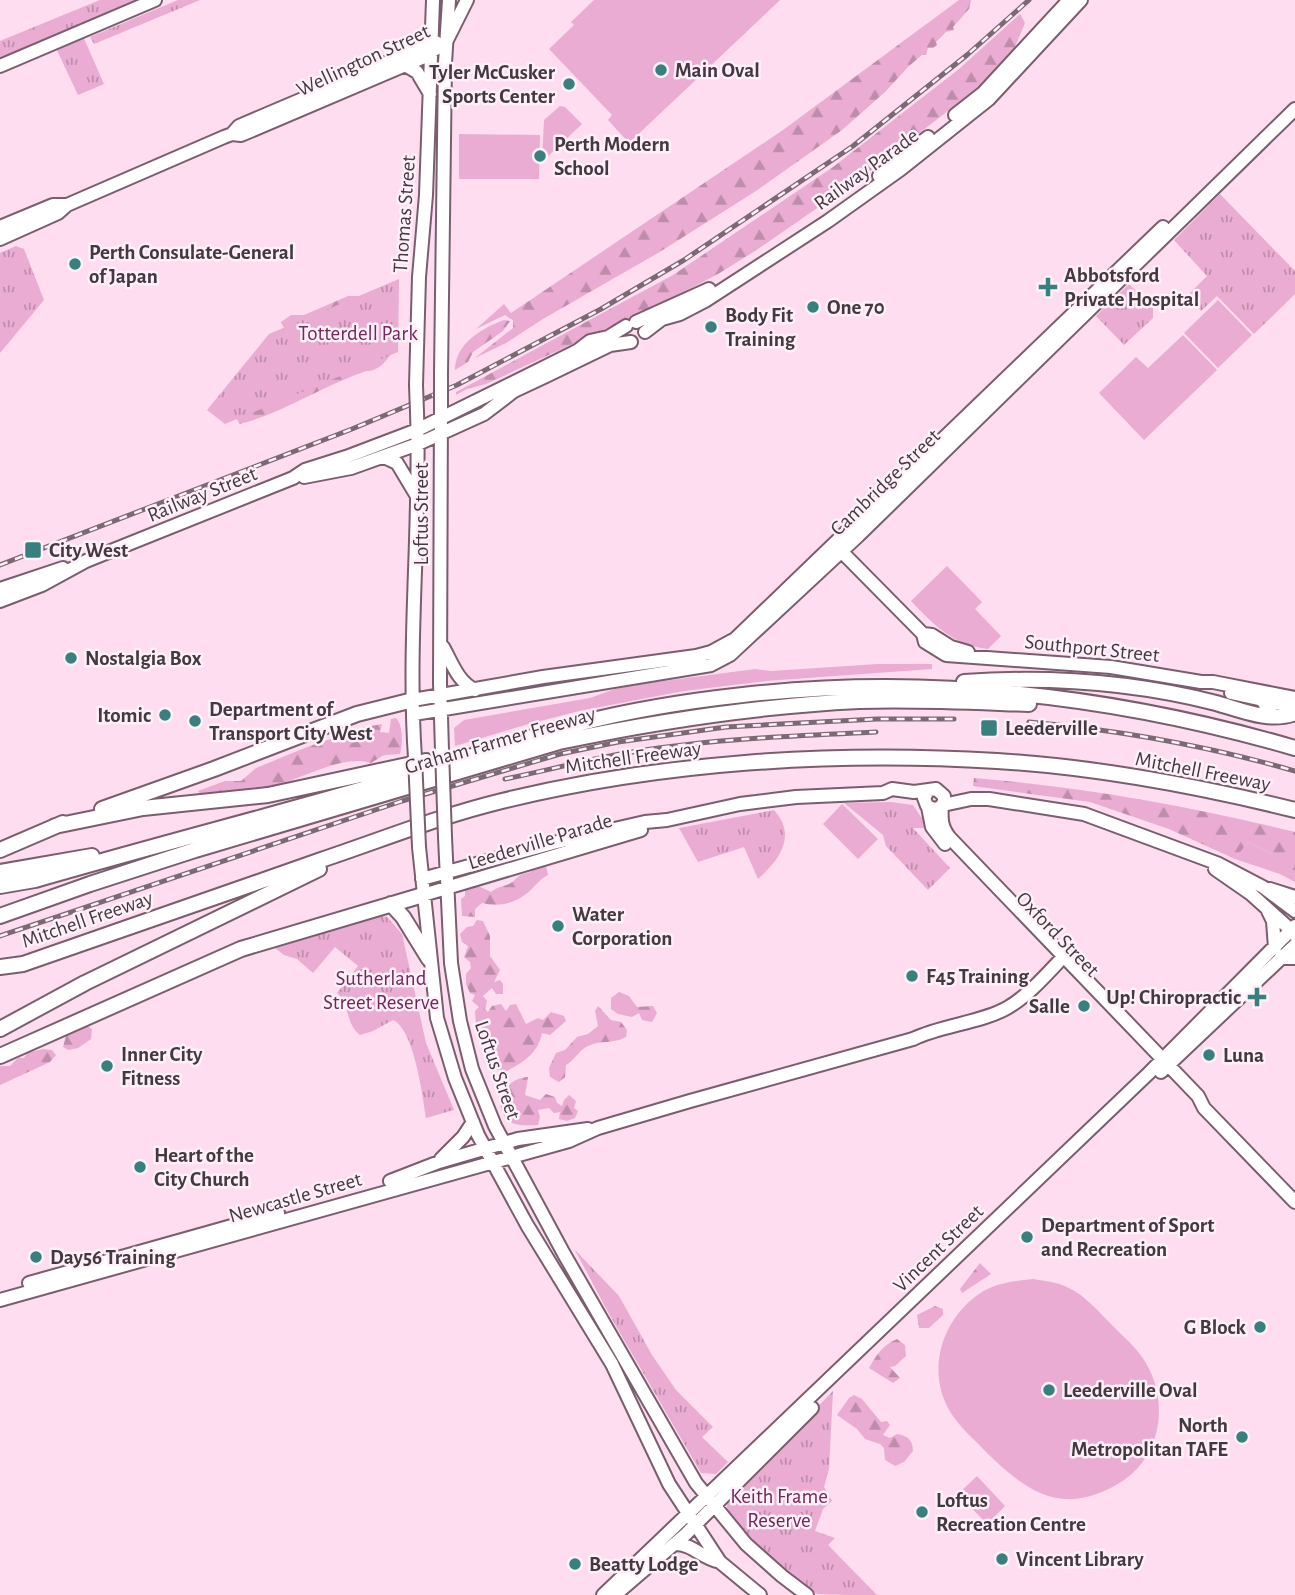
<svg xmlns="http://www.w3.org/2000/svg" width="1295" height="1595" viewBox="0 0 1295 1595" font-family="'Alegreya Sans',sans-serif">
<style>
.grass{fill:#eaacd2}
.forest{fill:url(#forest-firs)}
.park{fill:url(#park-tufts)}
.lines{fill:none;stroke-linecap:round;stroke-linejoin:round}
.major-casing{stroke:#7a5e6e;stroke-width:16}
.highway-casing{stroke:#7a5e6e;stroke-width:18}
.major{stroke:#fff;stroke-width:12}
.highway{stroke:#fff;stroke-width:14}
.rail-casing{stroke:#7b6974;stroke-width:5}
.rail{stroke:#fdf0f8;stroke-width:2.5;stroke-dasharray:8;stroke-linecap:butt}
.major-bridge-casing{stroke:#7a5e6e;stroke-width:16;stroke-linecap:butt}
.major-bridge{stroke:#fff;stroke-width:12}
.poi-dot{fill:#37807d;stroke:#fdf0f8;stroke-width:2.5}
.labels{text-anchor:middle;stroke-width:5;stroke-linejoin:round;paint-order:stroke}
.street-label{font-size:21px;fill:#453940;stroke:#fdf0f8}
.poi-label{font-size:21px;font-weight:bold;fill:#453940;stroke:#fdf0f8;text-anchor:start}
.park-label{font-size:21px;fill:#72265a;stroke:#fdf0f8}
</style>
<defs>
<pattern id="forest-firs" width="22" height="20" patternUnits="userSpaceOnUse" patternTransform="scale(1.75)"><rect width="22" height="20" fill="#eaacd2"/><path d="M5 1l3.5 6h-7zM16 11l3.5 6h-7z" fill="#bf8dac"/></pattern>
<pattern id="park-tufts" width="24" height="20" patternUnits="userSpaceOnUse" patternTransform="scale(1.75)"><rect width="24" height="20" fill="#eaacd2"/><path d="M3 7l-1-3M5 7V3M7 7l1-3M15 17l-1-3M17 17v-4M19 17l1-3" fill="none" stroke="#bf8dac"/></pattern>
</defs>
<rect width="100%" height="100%" fill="#fdddef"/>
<path class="grass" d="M594 0H780L629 143 608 120 612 115 549 49 574 25 571 22Z
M560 106 565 107 582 124 542 162 544 120Z
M459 134 540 135 539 179H459Z
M1218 300 1252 335 1218 368 1184 333Z
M1183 335 1217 370 1144 440 1099 393 1136 357 1148 368Z
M947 566 982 602 975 609 1001 636 988 649C953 645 934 625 911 601Z
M878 664H932V669L766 681 684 691 579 711 525 725 455 746 454 728 464 720 590 698 615 689 641 684 755 669 771 671Z
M842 804 878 839 858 859 823 824Z
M1248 842 1272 854 1283 870 1293 875 1295 873V882L1280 874 1235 859Z
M1033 1279C1045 1281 1057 1282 1069 1288 1084 1295 1097 1310 1109 1322 1119 1333 1133 1344 1142 1357 1171 1398 1163 1460 1116 1485 1061 1516 1027 1492 986 1452 973 1438 957 1425 948 1408 926 1367 944 1316 982 1292 997 1283 1015 1281 1033 1279Z
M977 1476 1005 1506 987 1524 958 1494Z"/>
<path class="forest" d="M959 0H971L969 9 953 27 954 30 946 32 936 42 937 45 933 48H928L926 55H922L908 67 885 92 842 130 756 191 658 253 543 319 506 343 475 358 513 328V320L505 315 476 329 504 304 511 313 783 130Z
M1020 14 1025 23 1014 49 975 90 865 175 755 251 718 274 666 301 486 384 467 389 456 395V392L673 275 833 167 959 69Z
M348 296H364L285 329 281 322 291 315H304Z
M504 320 510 321 503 331 473 352 468 362 455 370C455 344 482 328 504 320Z
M393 350C388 360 378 372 366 371 322 386 283 413 240 424L234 415Z
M396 718C403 725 403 744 400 754L384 755 371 763C343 753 295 782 266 789 255 791 245 790 234 791 223 792 212 795 201 795L198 791 225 781H241L256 768 307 747 366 727 382 724 380 732 389 733 391 719Z
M974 778C1082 787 1190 806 1295 832V873L1293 875 1282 870 1272 854 1248 842 1235 859 1169 829 1090 802 973 786Z
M535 861H545L548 875C538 880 534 888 526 894 513 904 498 907 482 903L475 909V917L462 916 461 899 465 896V889L474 884 491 892C497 887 502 887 509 884 520 878 513 876 531 872Z
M477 920 483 921 490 936V956L500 970 494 982 500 980 503 984V994H496L492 988 483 996 487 1001 485 1009 488 1012 492 1006 501 1004 506 1011 510 1005 516 1004 526 1024 538 1018 543 1020 551 1012 564 1016 566 1021 550 1035 542 1033C538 1054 522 1063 505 1072L495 1069 484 1057 488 1047 481 1040 483 1028 476 1025 475 1011 479 1007 472 1001 475 995 470 993 466 984V974L471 968 470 962 464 957 468 946 462 942 460 934 467 927 473 926Z
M619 992 629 996 637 1007 653 1006 657 1013 652 1022 642 1020 639 1013 632 1017 618 1014 611 1009V998Z
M598 1006 611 1020 621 1022 627 1030 626 1037C614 1044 600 1040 588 1046 579 1050 574 1061 566 1065L565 1077 559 1082 550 1077 549 1068 556 1053 565 1050 577 1037 588 1034 598 1026 595 1011Z
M87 1026 92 1029 91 1039 78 1048 68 1050 63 1047 66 1036Z
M43 1049 52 1050 56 1055 50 1062 0 1085V1066H10L18 1058H24L27 1053Z
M528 1077 525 1095 540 1100 546 1094 555 1097 557 1103 562 1106 564 1100 569 1095 576 1101 574 1108 578 1111 575 1118 567 1121 559 1119 560 1112 554 1113 549 1108 538 1110 540 1117 538 1125C531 1125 522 1126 515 1124 491 1115 498 1079 528 1077Z
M980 1263 991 1274 962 1293 960 1289Z
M935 1306 943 1309V1315L929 1328H919L917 1315Z
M897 1339 905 1345 906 1356 895 1366 890 1367 900 1378 893 1383 869 1368C876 1356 882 1345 897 1339Z
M854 1395 862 1399 881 1422 887 1421 890 1425 883 1435 890 1438 897 1434C908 1436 913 1440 913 1451L904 1462 895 1466 885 1460 884 1448 880 1444 865 1439 857 1429 837 1415 849 1398Z"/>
<path class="park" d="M100 0H137L0 58V41Z
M178 0H200L94 44 90 37Z
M82 34 104 84 78 95 55 46Z
M1220 194 1295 271V294L1254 334 1217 296 1201 311 1187 296 1207 276 1174 240Z
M16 246 24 249 44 300 0 353V253Z
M399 279 398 352 225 424 207 410 269 334Z
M1129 284 1153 308V318L1124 345 1096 316Z
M891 802 913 805 921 817H927L928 828H913L950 868 928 890 886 846 883 835 844 803Z
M774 810C797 835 780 860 758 879L744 847 698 862 679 828Z
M381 916 387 917 402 934 426 1043 454 1110 426 1118C423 1097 414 1029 393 1020L373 1031 360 1035C346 1025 350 1005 337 993L358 966 335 947 313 973 297 959 284 955 275 948Z
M575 1250 619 1296 652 1355 676 1390 713 1427 702 1437 728 1462 716 1474 701 1473 609 1314Z
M833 1391 829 1469 824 1487 832 1501 823 1509 815 1531 835 1538 828 1545 877 1595C862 1595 829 1595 817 1594 796 1585 733 1528 727 1507L728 1499Z"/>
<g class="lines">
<g class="major-casing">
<path id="major" d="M405 65 417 72 430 94
M0 66 155 0
M955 115 983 93 1069 0
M232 134 239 126 380 66 417 48 436 42
M879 176 928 137
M0 227 53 205H67
M0 239 58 213 67 205 224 137 232 134 241 135 422 58 446 42 467 0
M636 322 709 289
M645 332 662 319 680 314 705 301 828 221 901 169 989 99 1081 0
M441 374 445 63 449 0
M416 385 419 277 426 195 433 0
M441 401 440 683 442 751
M384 457 397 463 418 498
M304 477 351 468 418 444 484 414 514 391 546 376 610 345 631 342
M841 551 923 634 925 642 946 655 1111 667 1201 682H1213L1295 698
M0 589 63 568
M0 601 42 585 86 561 293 478 305 470 346 457 417 430 577 351 590 341 608 337 626 326
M923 634 932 635 951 647 968 652
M443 647C452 663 458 682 475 690
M1231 693 1295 707
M413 700 543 677 696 656 711 652 735 639 1163 227
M414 714 711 665 730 655 858 536 1295 109
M415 758C407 643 421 527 417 412
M942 805C941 819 941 827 950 838L1198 1096 1204 1108 1295 1202
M943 805 971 799H989L1084 814 1219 864 1263 887 1295 911
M928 807 932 827 945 844
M445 837 451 963 460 1021 472 1069 495 1126 564 1254 696 1483 746 1544 782 1576 807 1595
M419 847 437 1018 455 1078 478 1135 527 1225 612 1364 669 1484 720 1562 760 1595
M1215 869 1251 894 1291 930
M422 879 553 843 645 822 667 820 740 804 796 797 883 793 892 789 914 792 936 789 944 796C945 803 942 808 934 809L927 806 924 798 928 791
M1270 889 1295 897
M423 895 641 830
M1268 911 1273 921 1275 948
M1161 1072 1295 945
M441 1159 463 1137 473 1122
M390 1181 439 1162 518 1139 588 1129
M29 1283 278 1213
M0 1300 569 1141 598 1128 690 1101 913 1039C942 1025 980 1023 1007 1008 1028 996 1047 974 1064 956
M675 1544C693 1544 701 1558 720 1562
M603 1595 1150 1072 1295 926
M615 1595 686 1534 812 1408"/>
</g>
<g class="highway-casing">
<path id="highway" d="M964 682C1050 676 1133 682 1216 703 1241 710 1270 723 1295 713
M1261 715 1269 709 1264 701
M102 809 214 769 357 714 413 700
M55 826 143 808 268 795 426 761
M0 850 63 823
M0 872 92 856
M0 886 35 880C156 845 277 814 398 779 458 762 517 740 577 724 631 710 688 701 743 695 929 674 1116 696 1295 748
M391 904 403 917 429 959
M0 916 90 884 195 850 559 742C658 721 758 706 859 701 916 699 972 702 1029 704
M1291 930 1295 934
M1282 957H1295
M0 967 23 964C123 929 222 895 321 860 381 840 440 816 502 801 662 762 833 751 997 761 1097 767 1198 786 1295 810
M0 1029 85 983 319 869
M0 1056 241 949 423 895"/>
</g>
<use href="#major" class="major"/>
<use href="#highway" class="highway"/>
<g class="rail-casing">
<path id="rail" d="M0 565 352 429 457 385 601 309 684 260 853 146 967 55 1029 0
M1029 722C1119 730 1208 746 1295 771
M505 779C544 771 582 761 620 754 704 739 791 736 876 732
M0 936 402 801 560 754 618 742 726 727 877 719H954"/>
</g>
<use href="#rail" class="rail"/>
<g class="major-bridge-casing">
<path id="major-bridge" d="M416 385 417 412
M441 401V374
M442 751 445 837
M415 758 419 847"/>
</g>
<use href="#major-bridge" class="major-bridge"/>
</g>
<g class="poi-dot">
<circle cx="661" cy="70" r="7"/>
<circle cx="569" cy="84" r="7"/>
<circle cx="540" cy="156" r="7"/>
<circle cx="75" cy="264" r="7"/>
<path d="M1044.5 276.5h7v7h7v7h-7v7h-7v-7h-7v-7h7z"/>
<circle cx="813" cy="307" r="7"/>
<circle cx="711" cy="327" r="7"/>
<rect x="24" y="541" width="18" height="18" rx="3.5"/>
<circle cx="71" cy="658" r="7"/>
<circle cx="165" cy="715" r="7"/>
<circle cx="195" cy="721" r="7"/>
<rect x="980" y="719" width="18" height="18" rx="3.5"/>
<circle cx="558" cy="926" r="7"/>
<circle cx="912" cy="976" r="7"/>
<path d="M1253.5 986.5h7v7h7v7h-7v7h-7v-7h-7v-7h7z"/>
<circle cx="1084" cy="1006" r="7"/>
<circle cx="1209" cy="1055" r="7"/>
<circle cx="107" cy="1066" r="7"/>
<circle cx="140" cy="1167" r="7"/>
<circle cx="1027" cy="1237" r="7"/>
<circle cx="36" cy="1257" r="7"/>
<circle cx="1260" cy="1327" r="7"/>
<circle cx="1049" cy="1390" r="7"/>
<circle cx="1242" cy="1437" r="7"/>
<circle cx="922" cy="1512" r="7"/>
<circle cx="1002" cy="1559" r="7"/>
<circle cx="575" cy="1564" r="7"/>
</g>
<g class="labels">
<g class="street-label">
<text transform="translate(363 60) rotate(-25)" y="7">Wellington Street</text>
<text transform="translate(866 169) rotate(-36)" y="7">Railway Parade</text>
<text transform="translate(404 214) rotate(-86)" y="7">Thomas Street</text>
<text transform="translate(885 482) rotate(-44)" y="7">Cambridge Street</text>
<text transform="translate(202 494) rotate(-22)" y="7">Railway Street</text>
<text transform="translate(421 514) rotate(-90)" y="7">Loftus Street</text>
<text transform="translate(1092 648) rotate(6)" y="7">Southport Street</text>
<text transform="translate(500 740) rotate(-16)" y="7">Graham Farmer Freeway</text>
<text transform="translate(633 757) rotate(-8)" y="7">Mitchell Freeway</text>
<text transform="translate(1203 771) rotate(11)" y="7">Mitchell Freeway</text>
<text transform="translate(540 841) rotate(-17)" y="7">Leederville Parade</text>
<text transform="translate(87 919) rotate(-19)" y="7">Mitchell Freeway</text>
<text transform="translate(1058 934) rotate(46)" y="7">Oxford Street</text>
<text transform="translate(498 1070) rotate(71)" y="7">Loftus Street</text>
<text transform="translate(295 1197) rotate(-16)" y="7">Newcastle Street</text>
<text transform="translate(938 1248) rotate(-44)" y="7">Vincent Street</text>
</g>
<g class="poi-label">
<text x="675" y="77">Main Oval</text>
<text x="555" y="79" text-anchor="end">Tyler McCusker<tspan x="555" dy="24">Sports Center</tspan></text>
<text x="554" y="151">Perth Modern<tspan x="554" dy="24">School</tspan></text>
<text x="89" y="259">Perth Consulate-General<tspan x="89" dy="24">of Japan</tspan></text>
<text x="1064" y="282">Abbotsford<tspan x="1064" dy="24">Private Hospital</tspan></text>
<text x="827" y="314">One 70</text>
<text x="725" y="322">Body Fit<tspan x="725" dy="24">Training</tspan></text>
<text x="49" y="557">City West</text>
<text x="85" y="665">Nostalgia Box</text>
<text x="209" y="716">Department of<tspan x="209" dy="24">Transport City West</tspan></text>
<text x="151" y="722" text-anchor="end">Itomic</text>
<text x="1005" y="735">Leederville</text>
<text x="572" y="921">Water<tspan x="572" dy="24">Corporation</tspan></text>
<text x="926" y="983">F45 Training</text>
<text x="1241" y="1004" text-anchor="end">Up! Chiropractic</text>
<text x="1070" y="1013" text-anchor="end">Salle</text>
<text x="121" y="1061">Inner City<tspan x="121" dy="24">Fitness</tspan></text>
<text x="1223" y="1062">Luna</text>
<text x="154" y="1162">Heart of the<tspan x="154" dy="24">City Church</tspan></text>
<text x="1041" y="1232">Department of Sport<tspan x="1041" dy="24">and Recreation</tspan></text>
<text x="50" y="1264">Day56 Training</text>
<text x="1246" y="1334" text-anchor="end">G Block</text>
<text x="1063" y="1397">Leederville Oval</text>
<text x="1228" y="1432" text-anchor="end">North<tspan x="1228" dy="24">Metropolitan TAFE</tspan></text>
<text x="936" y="1507">Loftus<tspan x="936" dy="24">Recreation Centre</tspan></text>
<text x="1016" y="1566">Vincent Library</text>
<text x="589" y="1571">Beatty Lodge</text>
</g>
<g class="park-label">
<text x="358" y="340">Totterdell Park</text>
<text x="381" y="985">Sutherland<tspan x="381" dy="24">Street Reserve</tspan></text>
<text x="779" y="1503">Keith Frame<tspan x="779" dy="24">Reserve</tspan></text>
</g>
</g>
</svg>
